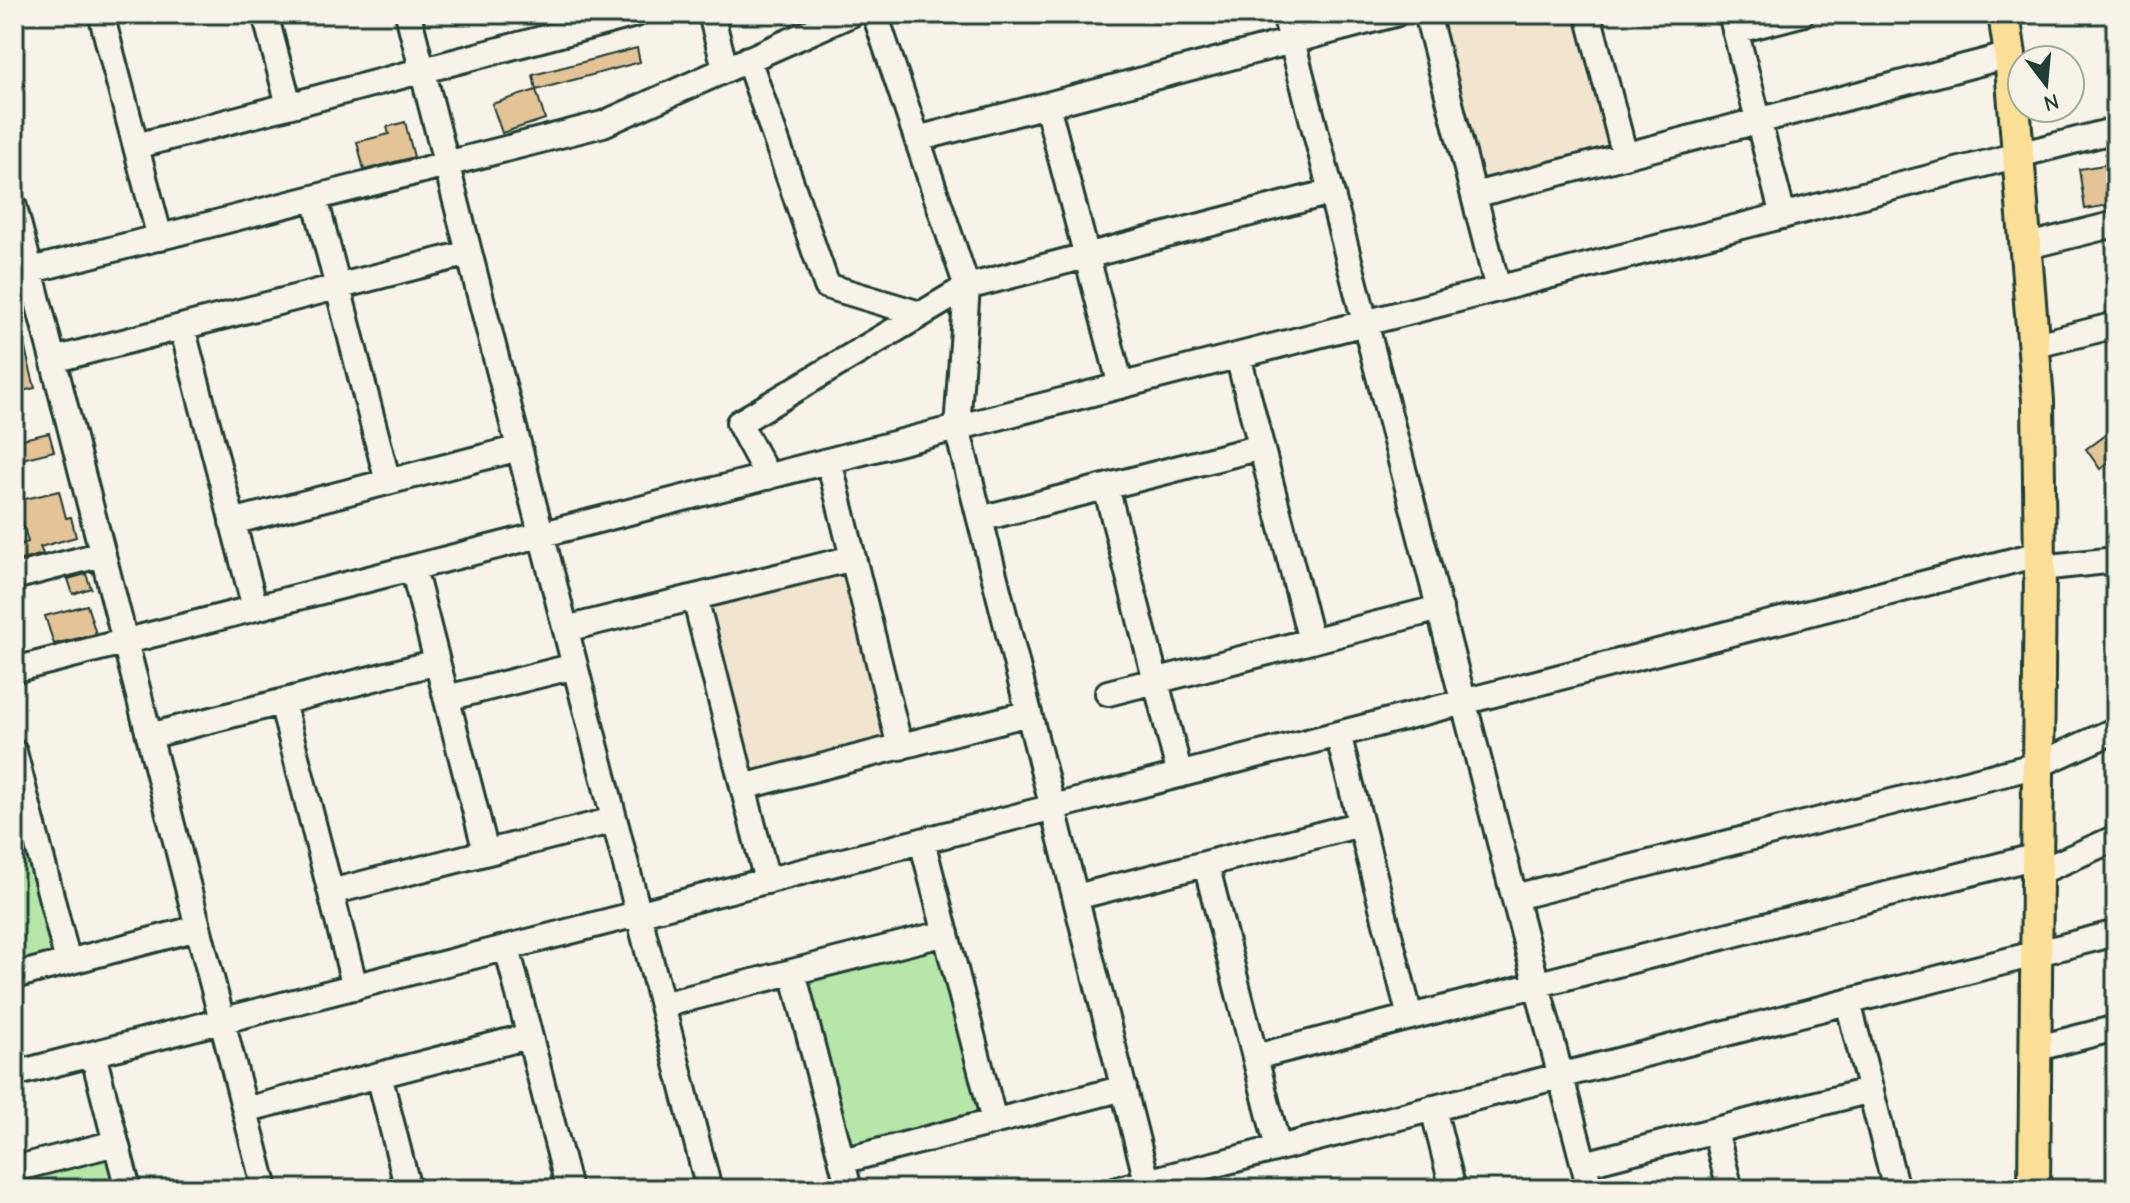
<svg xmlns="http://www.w3.org/2000/svg" width="2130" height="1203" viewBox="0 0 2130 1203" font-family="'Comic Neue',sans-serif">
<style>
.built{fill:#f1e5cf}
.green{fill:#b6e7a8;stroke:#6a926e;stroke-width:2}
.building{fill:#e4c396;stroke:#1f3d34;stroke-width:2}
.lines{fill:none;stroke-linecap:round;stroke-linejoin:round}
.minor-casing{stroke:#1f3d34;stroke-width:30}
.major-casing{stroke:#1f3d34;stroke-width:36}
.minor{stroke:#f7f3e8;stroke-width:24}
.major{stroke:#fbdf96;stroke-width:30}
</style>
<rect width="100%" height="100%" fill="#f7f3e8"/>
<filter id="ink" filterUnits="userSpaceOnUse"><feTurbulence type="fractalNoise" baseFrequency=".0125" numOctaves="2"/><feDisplacementMap in="SourceGraphic" scale="16" xChannelSelector="R" yChannelSelector="G"/><feConvolveMatrix kernelMatrix="1 2 1 2 8 2 1 2 1" color-interpolation-filters="sRGB"/></filter>
<g filter="url(#ink)">
<path class="built" d="M1435 14H1580L1617 150 1482 186Z
M847 574 885 740 743 773 705 607Z"/>
<path class="green" d="M14 774 61 958 14 970Z
M941 936 988 1120 847 1156 800 972Z
M112 1150 122 1189H14V1175Z"/>
<path class="building" d="M637 48 640 62 536 90 533 75Z
M536 90 545 119 502 133 492 104Z
M405 122 414 157 364 170 357 142 389 134 387 127Z
M2116 163V204L2085 209 2079 169Z
M19 325 35 388 14 393V326Z
M2116 427V457L2100 469 2086 449Z
M49 433 54 451 14 461V441Z
M59 491 66 518 71 517 76 537 40 547 43 554 14 562V546L28 542 17 501Z
M86 574 91 588 73 594 68 579Z
M87 605 96 634 54 644 45 616Z"/>
<g class="lines">
<g class="minor-casing">
<path id="minor" d="M101 14 160 238
M265 14 289 105
M408 14 709 1189
M711 14 725 68
M875 14 967 287 957 428 1149 1189
M1285 14 1590 1189
M1427 14 1498 289
M1588 14 1625 156
M1731 14 1783 216
M1735 31 1801 14
M748 59 827 286 920 314
M1047 105 1121 386
M917 139 1395 14
M136 146 636 14
M1474 195 2010 55
M315 198 388 482
M14 207 265 1189
M2024 247 2116 224
M16 274 603 124 851 14
M182 327 255 608
M2032 346 2116 325
M1238 356 1311 641
M53 360 469 253
M829 461 900 747
M768 477 739 423 967 287 1331 192
M1106 487 1180 775
M980 519 1261 447
M232 522 519 448
M413 568 486 852
M2040 568 2116 560
M14 577 103 554
M695 598 767 881
M566 629 853 558
M14 670 2116 130
M1108 693 1440 608
M447 698 575 666
M282 702 355 987
M1338 734 1410 1017
M149 736 437 662
M14 752 68 962
M743 787 1029 713
M922 841 994 1121
M1206 864 1278 1148
M2037 873 2116 838
M331 892 614 820
M1076 897 1361 824
M1515 897 2038 765 2116 730
M507 948 569 1189
M793 972 849 1189
M14 976 198 928
M1848 1002 1896 1189
M662 1005 946 933
M2034 1049 2116 1028
M93 1054 128 1189
M1255 1057 2037 856
M14 1074 2039 554
M379 1075 408 1189
M1433 1108 1453 1189
M245 1110 529 1036
M1715 1131 1730 1189
M842 1161 1124 1088
M1584 1164 1871 1090
M14 1169 116 1143
M1119 1189 2116 933"/>
</g>
<g class="major-casing">
<path id="major" d="M2004 14 2010 55 2038 401 2040 568 2034 1189"/>
</g>
<use href="#minor" class="minor"/>
<use href="#major" class="major"/>
</g>
</g>
<rect width="2130" height="1203" fill="none" stroke="#f7f3e8" stroke-width="48"/>
<rect x="24" y="24" width="2082" height="1155" fill="none" stroke="#1f3d34" stroke-width="3" filter="url(#ink)"/>
<g transform="translate(2046 84) rotate(164)"><circle r="38" fill="#f7f3e8" stroke="#a1aaa0" stroke-width="2"/>
<path d="M0-6L14 30L0 20L-14 30Z" fill="#1f3d34"/>
<text y="-12" font-size="22" font-weight="bold" text-anchor="middle" fill="#1f3d34">N</text>
</g>
</svg>
